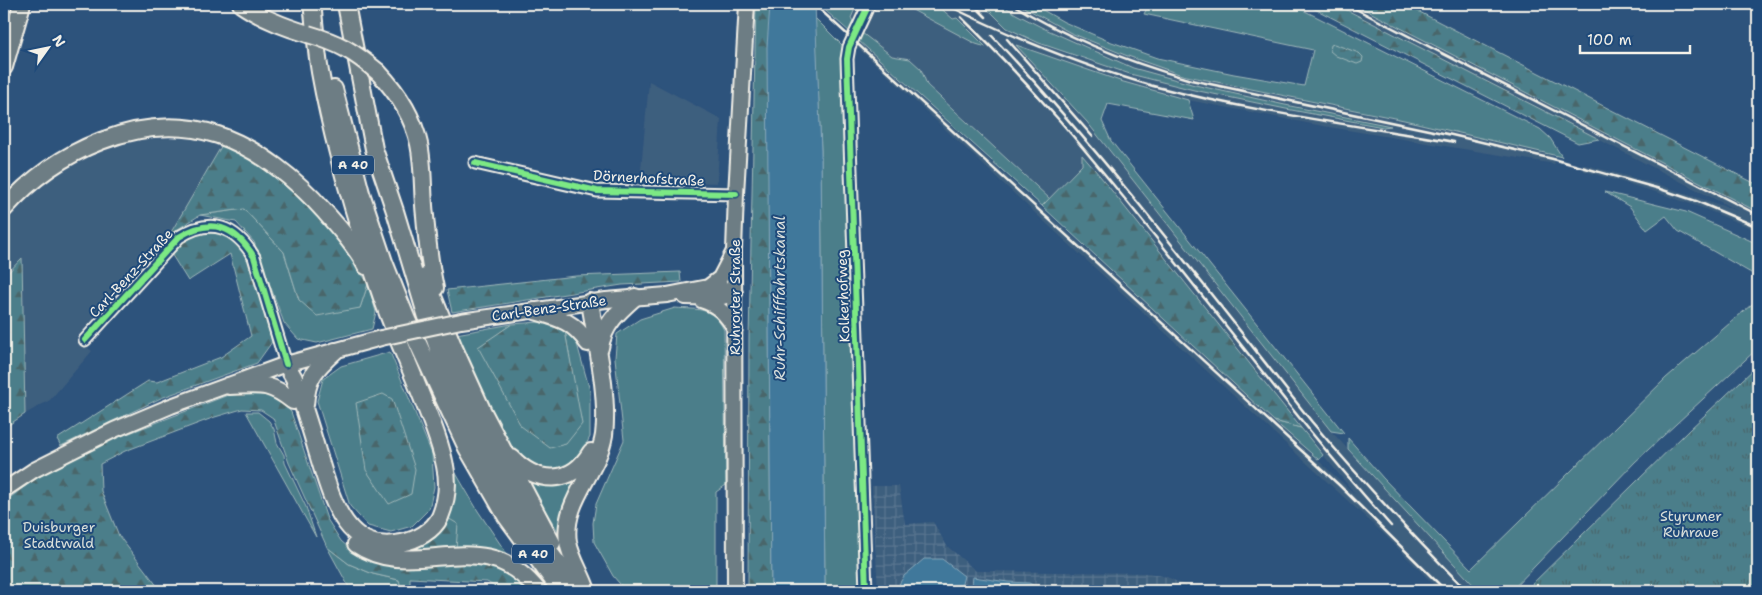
<svg xmlns="http://www.w3.org/2000/svg" width="1762" height="595" viewBox="0 0 1762 595" font-family="'Shantell Sans',sans-serif">
<style>
.built{fill:#3e5e7e}
.industrial{fill:url(#industrial-grid)}
.green{fill:#4b7e8a;stroke:#a0b8b9}
.forest{fill:url(#forest-firs);stroke:#a0b8b9}
.wetland{fill:url(#wetland-marsh);stroke:#a0b8b9}
.park{fill:url(#park-tufts);stroke:#a0b8b9}
.water{fill:#40789b;stroke:#88a8ba}
.lines{fill:none;stroke-linecap:round;stroke-linejoin:round}
.minor-casing{stroke:#f4f1e8;stroke-width:15}
.major-casing{stroke:#f4f1e8;stroke-width:18}
.highway-casing{stroke:#f4f1e8;stroke-width:20}
.minor{stroke:#1f4a7a;stroke-width:11}
.major{stroke:#6d7d84;stroke-width:14}
.highway{stroke:#6d7d84;stroke-width:16}
.rail{stroke:#f4f1e8;stroke-width:2.5}
.major-bridge-casing{stroke:#f4f1e8;stroke-width:18;stroke-linecap:butt}
.highway-bridge-casing{stroke:#f4f1e8;stroke-width:20;stroke-linecap:butt}
.major-bridge{stroke:#6d7d84;stroke-width:14}
.highway-bridge{stroke:#6d7d84;stroke-width:16}
.cycleway-casing{stroke:#1f4a7a;stroke-width:9}
.cycleway{stroke:#7ce984;stroke-width:6}
.labels{text-anchor:middle;stroke-width:4;stroke-linejoin:round;paint-order:stroke}
.shield{fill:#1f4a7a;stroke:#b4bfc7;stroke-width:1}
.shield-label{font-size:12px;font-weight:bold;fill:#f4f1e8}
.street-label{font-size:14px;fill:#f4f1e8;stroke:#1f4a7a}
.park-label{font-size:14px;fill:#dbe0da;stroke:#1f4a7a}
.water-label{font-size:15px;font-style:italic;fill:#d9dfdc;stroke:#1f4a7a}
</style>
<defs>
<pattern id="industrial-grid" width="8" height="8" patternUnits="userSpaceOnUse" patternTransform="scale(1.25)"><rect width="8" height="8" fill="#3e5e7e"/><path d="M0 4h8M4 0v8" fill="none" stroke="#5a7690"/></pattern>
<pattern id="forest-firs" width="22" height="20" patternUnits="userSpaceOnUse" patternTransform="scale(1.25)"><rect width="22" height="20" fill="#4b7e8a"/><path d="M5 1l3.5 6h-7zM16 11l3.5 6h-7z" fill="#4a666b"/></pattern>
<pattern id="wetland-marsh" width="20" height="14" patternUnits="userSpaceOnUse" patternTransform="scale(1.25)"><rect width="20" height="14" fill="#4b7e8a"/><path d="M1 5h8M5 5V1M11 12h8M15 12V8" fill="none" stroke="#4a666b"/></pattern>
<pattern id="park-tufts" width="24" height="20" patternUnits="userSpaceOnUse" patternTransform="scale(1.25)"><rect width="24" height="20" fill="#4b7e8a"/><path d="M3 7l-1-3M5 7V3M7 7l1-3M15 17l-1-3M17 17v-4M19 17l1-3" fill="none" stroke="#4a666b"/></pattern>
</defs>
<rect width="100%" height="100%" fill="#2d537c"/>
<filter id="ink" filterUnits="userSpaceOnUse"><feTurbulence type="fractalNoise" baseFrequency=".02" numOctaves="2"/><feDisplacementMap in="SourceGraphic" scale="10" xChannelSelector="R" yChannelSelector="G"/><feConvolveMatrix kernelMatrix="1 2 1 2 8 2 1 2 1" color-interpolation-filters="sRGB"/></filter>
<g filter="url(#ink)">
<path class="built" d="M857 4H901L912 11 985 46 957 18 953 19 936 4H977L991 12 1007 28 1039 43 1076 57 1194 90 1286 109 1383 127 1389 126 1285 105 1195 85 1133 68 1043 28 1016 14 1001 4H1018L1071 33 1125 55 1182 75 1455 131 1552 155 1555 164 1323 126 1188 100 1120 81 1017 45 1087 122 1331 431 1479 591H1440L1385 535 1021 200 856 46 859 41 1356 495 1301 428 1174 268 1083 156 1082 165 1050 199 927 84 921 69 910 59 892 56 862 33 851 18Z
M1335 4H1354L1758 212V231L1705 209 1659 193 1584 171 1582 164 1660 185 1738 211Z
M649 81 721 119 717 183 640 180Z
M187 137 222 145 170 234 76 338 92 351 50 400 25 414 22 258 4 277V224L16 209 52 176 93 153 141 139Z"/>
<path class="industrial" d="M872 486H899L905 524 933 522 947 546 976 571 1149 573 1167 577 1197 591H878Z"/>
<path class="green" d="M818 4H857L851 18 855 24 851 33Z
M901 4H936L953 19 957 18 986 47 976 44Z
M977 4H1001L1016 14 1043 28 1133 68 1195 85 1285 105 1391 126 1383 127 1286 109 1194 90 1130 74 1039 43 1007 28 991 12Z
M1018 4H1032L1064 22 1106 40 1157 58 1234 74 1304 86 1313 50 1144 14 1149 4H1291L1540 129 1550 138 1562 157 1404 120 1182 75 1125 55 1071 33Z
M815 18 854 57 849 63 869 591H825L821 151Z
M862 33 892 56 910 59 921 69 927 85 1050 199 1042 206 859 41Z
M1016 45 1120 81 1188 100 1194 120 1108 104 1102 121 1111 141 1344 433 1331 431 1087 122Z
M1605 192 1686 212 1758 244V277L1678 231 1666 216 1647 230 1630 207Z
M244 209 284 252 299 300 360 308 368 284 376 312 372 329 317 343 298 339 284 323 254 242 236 222 200 215Z
M1758 299V348L1635 462 1511 591H1479L1348 449V438L1383 478 1471 569 1666 378Z
M675 308C699 310 712 306 724 330L726 485 716 492V591H626L613 576 594 542 593 523 596 504 624 440 615 358 617 334 640 319Z
M512 324 478 348 581 424 565 331 577 344 590 391V437L579 458 561 470 539 469 514 453 490 412 456 334Z
M390 352 432 454 434 487 429 509 412 526 391 532 368 526 350 506 317 401 323 379 341 366Z
M246 412H258L269 421 274 429 277 443 284 455 285 463 306 507 316 537Z
M1274 421 1301 428 1323 455 1319 460Z
M450 463 478 511 513 563 456 549 446 517Z
M581 471 561 536 522 473Z
M327 547 349 564 373 574 399 580 402 591H351Z"/>
<path class="forest" d="M756 4H770L769 276 771 591H748L749 339Z
M1305 4H1335L1599 139 1578 143Z
M1354 4H1404L1758 185V212Z
M222 145C242 156 264 166 282 180 318 206 346 246 368 284L360 308 317 316 299 300 284 252 244 209 200 215 170 234Z
M1082 155 1100 176 1301 428 1274 421 1042 206 1082 165Z
M204 231H220L238 243 250 260 272 342 257 363 161 398 61 446 57 439 148 381 157 382 221 357 251 336 230 254 188 281 170 252 187 236Z
M22 258 25 414 4 428V277Z
M680 272 681 282 622 285 452 312 447 290 576 276Z
M539 322 565 331 582 424 566 444 550 448 521 426 478 347 512 324Z
M250 391C273 392 276 394 291 412L327 519 341 541 356 554 384 565 415 566 470 560 499 568 529 591H501L487 582 410 578V591H402L399 580 373 574 349 564 327 547 289 463 273 418 261 410 242 409 215 417 125 451 100 464 101 491 119 536 161 591H4V502L35 479 96 446 228 395Z
M383 394 392 399 415 469 411 494 389 504 366 470 356 403Z
M446 517 458 524 456 549 419 552 418 544Z"/>
<path class="wetland" d="M1334 44 1359 53 1363 57 1362 62 1357 64 1336 56 1330 51 1331 45Z"/>
<path class="park" d="M1758 365V591H1525L1689 430Z"/>
<path class="water" d="M770 4H815L821 151 825 591H771L767 47Z
M924 559H942L964 576 960 591H895L904 576Z
M973 577 1008 582 1029 583 1044 591H971Z"/>
<g class="lines">
<g class="minor-casing">
<path id="minor" d="M475 163 597 191 736 194
M85 340 179 237C211 217 235 226 254 257L286 364
M866 591 847 59 849 47 869 4"/>
</g>
<g class="major-casing">
<path id="major" d="M708 287 720 278 733 253
M685 297 719 298 735 293
M701 300C718 305 726 314 735 329
M461 321 606 300 667 295 708 287 722 288 735 293
M4 490 34 470 114 430 171 406 286 364 381 338
M735 591 734 250 736 194 747 4"/>
</g>
<g class="highway-casing">
<path id="highway" d="M241 4C261 18 285 27 308 34
M346 4 374 149 395 211 426 314 443 362 478 435 515 502 541 541 579 591
M4 67 22 4
M378 72C397 92 413 116 419 144 424 167 422 192 425 216 427 240 430 265 435 288
M334 89 361 193 384 262 407 320 467 448 506 516 561 591
M4 209C55 151 141 110 218 135 259 149 297 180 325 212 340 229 356 247 366 266
M425 277 454 348 483 412 552 543
M535 311C559 318 573 321 588 343
M600 348C603 325 618 312 635 297
M286 364 294 378C302 402 310 426 317 451 330 492 343 556 401 543 417 540 433 531 440 517 447 500 449 484 445 466 441 445 433 425 425 405 410 366 392 328 379 289 355 218 333 145 320 72 316 49 315 26 312 4
M229 386C259 385 268 381 293 401
M305 405C307 377 315 369 335 351
M512 458C537 484 571 486 591 452
M356 544C416 585 481 519 538 591
M587 591C582 574 571 560 568 542 562 501 598 473 604 435 609 396 596 341 590 302"/>
</g>
<use href="#minor" class="minor"/>
<use href="#major" class="major"/>
<use href="#highway" class="highway"/>
<path class="rail" d="M814 4 1339 485 1446 591
M945 4C1012 37 1081 66 1153 86 1252 112 1354 125 1454 142
M973 4 986 17
M1012 4C1068 39 1128 62 1191 80L1452 135 1553 159 1660 189 1696 201 1758 227
M1346 4 1758 215
M961 17C995 50 1028 85 1060 121 1174 253 1275 396 1391 526
M992 36C1107 157 1208 291 1312 422 1361 480 1413 536 1467 591
M1007 39 1092 136"/>
<g class="major-bridge-casing">
<path id="major-bridge" d="M381 338 461 321"/>
</g>
<g class="highway-bridge-casing">
<path id="highway-bridge" d="M308 34C339 43 353 51 378 72"/>
</g>
<use href="#major-bridge" class="major-bridge"/>
<use href="#highway-bridge" class="highway-bridge"/>
<g class="cycleway-casing">
<path id="cycleway" d="M475 163 597 191 736 194
M85 340 179 237C211 217 235 226 254 257L286 364
M866 591 847 59 849 47 869 4"/>
</g>
<use href="#cycleway" class="cycleway"/>
</g>
</g>
<g class="labels">
<g class="shield">
<rect x="332" y="155.5" width="42" height="19" rx="4"/>
<rect x="512" y="544.5" width="42" height="19" rx="4"/>
</g>
<g class="shield-label">
<text x="353" y="169">A 40</text>
<text x="533" y="558">A 40</text>
</g>
<g class="street-label">
<text transform="translate(649 178) rotate(3)" y="5">Dörnerhofstraße</text>
<text transform="translate(131 273) rotate(-47)" y="5">Carl-Benz-Straße</text>
<text transform="translate(843 296) rotate(-92)" y="5">Kolkerhofweg</text>
<text transform="translate(735 297) rotate(-90)" y="5">Ruhrorter Straße</text>
<text transform="translate(549 308) rotate(-8)" y="5">Carl-Benz-Straße</text>
</g>
<g class="park-label">
<text x="1691" y="521">Styrumer<tspan x="1691" dy="16">Ruhraue</tspan></text>
<text x="59" y="532">Duisburger<tspan x="59" dy="16">Stadtwald</tspan></text>
</g>
<g class="water-label">
<text transform="translate(780 298) rotate(-90)" y="5">Ruhr-Schifffahrtskanal</text>
</g>
</g>
<rect width="1762" height="595" fill="none" stroke="#1f4a7a" stroke-width="20"/>
<rect x="10" y="10" width="1742" height="575" fill="none" stroke="#f4f1e8" stroke-width="2" filter="url(#ink)"/>
<g transform="translate(48 48) rotate(57)" stroke="#1f4a7a" stroke-width="4" paint-order="stroke">
<path d="M0-4L9 19L0 12L-9 19Z" fill="#f4f1e8"/>
<text y="-8" font-size="14" font-weight="bold" text-anchor="middle" fill="#f4f1e8">N</text>
</g>
<path d="M1580 45v8h110v-8" fill="none" stroke="#f4f1e8" stroke-width="2.5"/>
<text x="1587" y="45" font-size="15" fill="#f4f1e8" stroke="#1f4a7a" stroke-width="4" paint-order="stroke">100 m</text>
</svg>
